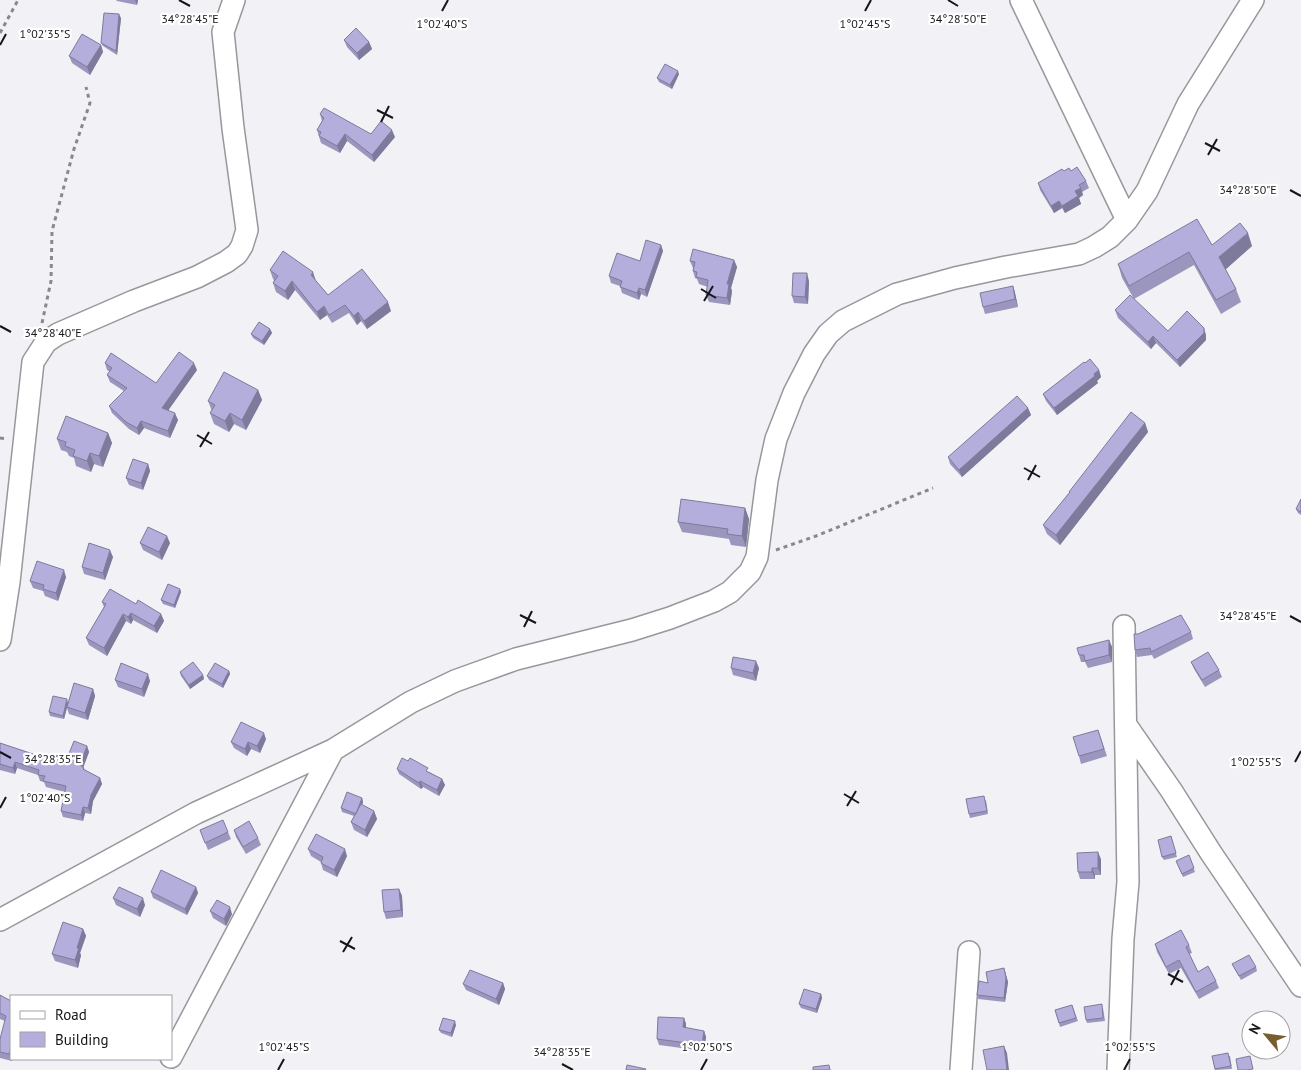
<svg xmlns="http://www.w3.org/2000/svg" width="1301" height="1070" viewBox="0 0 1301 1070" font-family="'PT Sans',sans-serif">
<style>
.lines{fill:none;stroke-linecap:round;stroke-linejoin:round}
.minor-casing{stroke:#98979c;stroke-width:24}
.path{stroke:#89898d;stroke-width:3;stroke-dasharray:4 4;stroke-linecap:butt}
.minor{stroke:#fff;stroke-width:21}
.wall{fill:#9b96be}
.shaded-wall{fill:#7e7a9b}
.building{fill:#b4aedd;stroke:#7e7a9b}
.ticks{fill:none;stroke:#161618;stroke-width:2}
.ticks-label{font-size:12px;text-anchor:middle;fill:#161618;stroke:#fff;stroke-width:4.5;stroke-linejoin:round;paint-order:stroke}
</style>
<rect width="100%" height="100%" fill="#f1f1f6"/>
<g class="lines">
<g class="minor-casing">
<path id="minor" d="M1021 0 1127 220
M0 640 9 582 33 362 46 342 58 334 134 301 197 277 226 262 237 254 242 246 247 230 233 128 223 32 234 0
M1126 725 1171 790 1211 853 1301 986
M0 920 196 813 333 750 411 702 455 681 516 659 632 630 670 618 714 601 730 592 750 572 757 557 767 480 776 439 794 393 814 354 828 334 843 321 897 294 955 278 1006 267 1079 254 1094 247 1110 237 1127 220 1147 191 1188 104 1253 0
M171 1057 333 750
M961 1070 969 952
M1118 1070 1123 939 1128 882 1124 626"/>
</g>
<path class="path" d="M0 33 18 0
M42 323 51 281 52 231 74 149 90 103 86 87
M0 438 8 439
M776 550 816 536 933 488"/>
<use href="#minor" class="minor"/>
</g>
<path class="wall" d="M116 0H138L137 5 117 1Z
M121 18 117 55 103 46 101 43Z
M344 40 369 42 372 49 359 60 347 47Z
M101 45 103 52 90 75 72 63 69 56Z
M679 74 672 89 659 82 657 78Z
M320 114 371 134 395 137 374 162 347 141 340 153 321 143 317 130 322 121Z
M1064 171H1071L1086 181 1089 188 1082 192 1083 195 1079 198 1081 204 1065 213 1062 208 1054 213 1040 190 1038 183Z
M661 245 663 251 647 297 641 294 639 300 622 293 620 286 611 283 609 276 640 261Z
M1212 245 1252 246 1225 269 1236 289 1241 302 1221 314 1194 265 1134 299 1122 278 1118 264Z
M734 260 737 267 731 288 732 291 730 305 709 302 706 295 708 287 699 284 697 279 695 278 693 271V268L690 261Z
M270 270 316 281 328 295 391 311 367 329 361 321 357 325 349 313 332 323 327 315 320 320 295 290 288 300 276 292 273 283 274 280 273 279Z
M809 281 808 304 794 303 792 296Z
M1013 286 1015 293 1018 307 985 314 983 307Z
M1115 310 1168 331 1206 335V340L1180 367 1156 343 1151 349 1118 318Z
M270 329 272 333 264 345 253 338 251 334Z
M105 363 156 383 197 370 168 410 178 420 170 438 144 428 139 435 129 429 112 413 109 406 124 391 110 382 107 375 110 372 107 370Z
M1085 363 1099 370 1101 377 1097 381 1098 383 1057 415 1046 401 1043 394Z
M258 390 262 400 246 430 234 424 229 432 214 424 210 413 212 411 208 401Z
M1028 408 1031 415 962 477 950 464 948 457Z
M1145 423 1148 432 1060 545 1047 534 1043 525 1069 493V492Z
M108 433 112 443 103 467 94 464 91 472 76 466 74 458 69 456 67 452 61 450 57 439Z
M148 464 150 471 143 490 129 485 126 478Z
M1301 499V515L1298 513 1296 509Z
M745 508 749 519 746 547 731 545 729 539 682 532 678 522Z
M140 543H170L162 560 143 550Z
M113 557 105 580 84 574 82 567Z
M66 577 58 601 45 596 43 591 33 588 30 581Z
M180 589 181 592 175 608 163 604 161 600Z
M102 602 136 604 161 614 164 621 157 633 133 620 131 624 126 621 107 656 89 645 86 638 104 607Z
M1191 632 1193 639 1154 659 1152 655 1137 657 1135 650Z
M1109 640 1112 647V662L1088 668 1085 662H1081L1079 655Z
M1191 662 1219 670 1222 677 1205 687 1194 669Z
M731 668H759L756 681 733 675Z
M229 671 230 674 223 688 209 680 207 676Z
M180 672 203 675 204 679 190 689 181 676Z
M115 680 150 681 144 697 118 687Z
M93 689 95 696 88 720 69 714 67 708 64 719 50 716 49 712Z
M1098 730 1107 756 1081 764 1079 756Z
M266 739 260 753 251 749 247 756 234 748 231 742Z
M0 743 39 756 66 761 87 746 89 752 83 767 86 771 100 778 102 784 93 801 91 814 85 813 83 821 63 817 61 811 65 792 46 787 44 782 40 781 38 775 17 768 15 774 0 770Z
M397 769 429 772 442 779 445 785 439 796 423 787 421 789 399 774Z
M362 798 363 802 362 805 374 811 377 819 367 837 354 830 351 822 354 816 342 812 341 808Z
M986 800 988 814 970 818 969 814Z
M200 830 228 832 231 839 208 850Z
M234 830 258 838 261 845 246 854 236 837Z
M1171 836 1177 857 1164 860 1162 857Z
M308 849 347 856 337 877 323 870 321 863V862L311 856Z
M1189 855 1195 872 1183 877 1176 861Z
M1101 859V875H1095V879H1080L1078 872Z
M196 887 198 893 187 915 153 898 151 892Z
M399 889 402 896 403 917 386 919 384 912Z
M113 898 145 905 140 917 116 905Z
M210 911 232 914 226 926 213 918Z
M83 929 86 936 80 953 81 955 78 968 55 961 52 954Z
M1155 944 1189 945 1192 953 1189 954 1198 972 1216 981 1219 988 1199 999 1181 968 1169 974 1157 952Z
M1232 964 1256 967 1257 971 1241 980Z
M1005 971 1008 982 1005 1002 978 999 977 995 988 983Z
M503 983 505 989 499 1005 466 990 463 984Z
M821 994 822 998 817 1013 801 1008 799 1004Z
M0 995 11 1001 12 1061 0 1058V1039L5 1021 0 1019Z
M1072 1005 1078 1021 1060 1027 1055 1010Z
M1103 1008 1105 1021 1087 1023 1086 1020Z
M684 1018 686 1024V1028L704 1031 706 1037 704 1051 659 1045 657 1039Z
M456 1025 452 1037 441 1033 439 1030Z
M1212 1056H1230L1232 1069 1215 1070Z"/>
<path class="shaded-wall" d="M135 0H138L137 5Z
M119 14 121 18 117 55 116 51Z
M369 42 372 49 359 60 357 53Z
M101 45 103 52 90 75 87 67Z
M678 71 679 74 672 89 670 85Z
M392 130 395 137 374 162 372 155Z
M345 134 347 141 340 153 337 146Z
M1081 188 1083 195 1079 198 1081 204 1065 213 1062 206 1075 191Z
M1059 201 1062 208 1054 213 1051 206Z
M1248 233 1252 246 1224 271 1219 257Z
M661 245 663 251 647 297 645 290Z
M734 260 737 267 731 288 732 291 730 305 727 298V284Z
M313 272 316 281 311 275Z
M807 273 809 281 808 304 805 297Z
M292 281 295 290 288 300 285 291Z
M1013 286 1015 293 1018 307 1015 299Z
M639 288 641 294 639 300 637 293Z
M388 302 391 311 367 329 364 321Z
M324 306 327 315 320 320 317 312Z
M358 312 361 321 357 325 354 316Z
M1204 328 1206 335V340L1180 367 1177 360Z
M270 329 272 333 264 345 262 341Z
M1153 336 1156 343 1151 349 1148 342Z
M194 363 197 370 165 415 162 408Z
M1099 370 1101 377 1097 381 1098 383 1057 415 1054 408Z
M258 390 262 400 246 430 242 420Z
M1028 408 1031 415 962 477 959 470Z
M175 413 178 420 170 438 168 431Z
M230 413 234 424 229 432 225 421Z
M141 421 144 428 139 435 137 428Z
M1145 423 1148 432 1060 545 1056 535Z
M108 433 112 443 103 467 99 456Z
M90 453 94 464 91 472 87 461Z
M148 464 150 471 143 490 141 483Z
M745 508 749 519 746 547 742 536Z
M167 536 170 543 162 560 159 552Z
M110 550 113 557 105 580 103 573Z
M64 570 66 577 58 601 56 593Z
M180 589 181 592 175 608 174 605Z
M131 613 133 620 131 624 128 617Z
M123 614 126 621 107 656 104 648Z
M161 614 164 621 157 633 154 626Z
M1109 640 1112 647V662L1109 655Z
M756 661 759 668 756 681 753 673Z
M229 671 230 674 223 688 222 684Z
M148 674 150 681 144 697 142 689Z
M203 675 204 679 190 689 189 685Z
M93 689 95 696 88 720 85 713Z
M67 699 68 703 64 719 63 716Z
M264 733 266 739 260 753 257 746Z
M248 742 251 749 247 756 245 749Z
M87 746 89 752 82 771 80 765Z
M15 762 17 768 15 774 13 768Z
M100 778 102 784 93 801 91 814 88 808 91 795Z
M442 779 445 785 439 796 437 790Z
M420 781 423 787 421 789 419 783Z
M362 798 363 802 357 817 356 814Z
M83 807 85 813 83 821 81 815Z
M374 811 377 819 367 837 365 830Z
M345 849 347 856 337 877 334 870Z
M1098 852 1101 859V875L1098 868Z
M1092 868 1095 875V879L1092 872Z
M196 887 198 893 187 915 185 909Z
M399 889 402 896 403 917 401 910Z
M143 898 145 905 140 917 137 909Z
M230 907 232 914 226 926 224 919Z
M83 929 86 936 80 953 81 955 78 968 75 960 77 948Z
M1004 968 1008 982 1005 1002 1004 998Z
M503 983 505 989 499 1005 496 999Z
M821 994 822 998 817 1013 816 1009Z
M684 1018 686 1024V1033L683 1027Z
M455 1021 456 1025 452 1037 451 1033Z
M704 1031 706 1037 704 1051 702 1045Z
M1004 1046 1007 1053 1009 1070H1007Z
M11 1047V1059H13L12 1061 9 1054Z"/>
<path class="building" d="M104 13 119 14 116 51 101 43Z
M356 28 369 42 357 53 344 40Z
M82 34 101 45 87 67 69 56Z
M665 64 678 71 670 85 657 78Z
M324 108 371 134 381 121 392 130 372 155 345 134 337 146 319 136 321 132 317 130 324 118 320 114Z
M1077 167 1086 181 1079 185 1081 188 1075 191 1078 196 1062 206 1059 201 1051 206 1038 183 1062 169 1064 171 1069 168 1071 171Z
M1197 219 1212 245 1240 223 1248 233 1219 257 1236 289 1216 300 1189 252 1129 286 1118 264Z
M646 240 661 245 645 290 639 288 637 293 620 287 622 281 609 276 617 253 640 261Z
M693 249 734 260 727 284H729L727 298 706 295 708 280 696 277 697 272 693 271 695 262 690 261Z
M283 251 313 272 311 275 328 295 362 269 388 302 364 321 358 312 354 316 345 305 329 315 324 306 317 312 292 281 285 291 273 283 278 276 270 270Z
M793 273H807L805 297 792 296Z
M1013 286 1015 299 983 307 980 293Z
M1130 295 1168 331 1187 311 1204 328V333L1177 360 1153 336 1148 342 1115 310Z
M259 322 270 329 262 341 251 334Z
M179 352 194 363 162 408 175 413 168 431 141 421 137 428 126 422 109 406 127 388 107 375 112 368 105 363 111 353 156 383Z
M1090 359 1099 370 1094 374 1095 376 1054 408 1043 394 1084 362 1085 363Z
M224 372 258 390 242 420 230 413 225 421 210 413 215 405 208 401Z
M1017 396 1028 408 959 470 948 457Z
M1131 412 1145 423 1056 535 1043 525 1070 492H1069Z
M66 416 108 433 99 456 90 453 87 461 73 456 75 450 65 446 66 442 57 439Z
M133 459 148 464 141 483 126 478Z
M681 499 745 508 742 536 727 534 728 529 678 522Z
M1301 499V512L1296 509Z
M148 527 167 536 159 552 140 543Z
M89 543 110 550 103 573 82 567Z
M37 561 64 570 56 593 43 589 44 585 30 581Z
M168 584 180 589 174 605 161 600Z
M110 589 136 604 138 600 161 614 154 626 131 613 128 617 123 614 104 648 86 638 106 604 102 602Z
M1181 615 1191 632 1151 652 1150 648 1135 650 1134 634H1138Z
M1109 640V655L1085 661 1084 655H1079L1077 648Z
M1208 652 1219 670 1202 680 1191 662Z
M733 657 756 661 753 673 731 668Z
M193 662 203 675 189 685 180 672Z
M121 663 148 674 142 689 115 680Z
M215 663 229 671 222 684 207 676Z
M74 683 93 689 85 713 67 707Z
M53 696 67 699 63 716 49 712Z
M241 722 264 733 257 746 248 742 245 749 231 742Z
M1098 730 1104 749 1079 756 1073 737Z
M74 741 87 746 80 765 84 768 83 769 100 778 91 795 88 808 83 807 81 815 61 811 66 786 43 781 45 776 38 775 39 770 15 762 13 768 0 764V743L39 756 66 761Z
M402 758 408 761 410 758 428 768 426 771 442 779 437 790 420 781 419 783 397 769Z
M347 792 362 798 356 814 341 808Z
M984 796 987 811 969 814 966 799Z
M361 804 374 811 365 830 351 822Z
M223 820 228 832 205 843 200 830Z
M249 821 258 838 243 847 234 830Z
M316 834 345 849 334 870 321 863 323 857 308 849Z
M1171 836 1176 853 1162 857 1158 840Z
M1098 852V868H1092V872H1078L1077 853Z
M1189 855 1194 868 1182 874 1176 861Z
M161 870 196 887 185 909 151 892Z
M119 887 143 898 137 909 113 898Z
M399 889 401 910 384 912 382 890Z
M217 900 230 907 224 919 210 911Z
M63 922 83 929 77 948H79L75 960 52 954Z
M1181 930 1189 945 1186 947 1198 972 1208 966 1216 981 1196 992 1179 960 1166 967 1155 944Z
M1249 955 1256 967 1239 976 1232 964Z
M1004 968 1006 978 1004 998 977 995 979 981 988 983 986 972Z
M470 970 503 983 496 999 463 984Z
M804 989 821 994 816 1009 799 1004Z
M0 995 11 1001V1047L9 1054 0 1052V1039L6 1016 0 1013Z
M1102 1004 1103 1018 1086 1020 1084 1007Z
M1072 1005 1076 1018 1059 1023 1055 1010Z
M658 1017 684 1018 683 1027 704 1031 702 1045 657 1039Z
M443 1018 455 1021 451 1033 439 1030Z
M1004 1046 1007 1070H987L983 1050Z
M1228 1053 1231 1066 1215 1069 1212 1056Z
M1250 1056 1253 1069 1247 1070H1238L1236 1059Z
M627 1065 646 1069 645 1070H626Z
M829 1065 830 1070H813V1067Z"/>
<path class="ticks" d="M179 0 190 6M948 0 958 6M442 11 448 0M865 11 871 0M0 45 6 34M377 110 393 118M381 122 389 106M1205 143 1220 151M1208 155 1217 139M1290 190 1301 196M701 289 716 298M704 301 713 286M0 326 11 332M197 435 212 444M200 447 209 432M1024 468 1040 477M1028 480 1036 465M520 615 536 623M1290 616 1301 622M524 627 532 611M0 752 11 758M1295 762 1301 751M844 794 859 803M847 806 856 791M0 808 6 797M340 941 355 949M343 952 352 937M1168 974 1183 982M1171 985 1179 970M562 1064 573 1070M278 1070 284 1059M701 1070 707 1059M1124 1070 1130 1059"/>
<g class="ticks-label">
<text x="190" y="23">34°28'45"E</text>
<text x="958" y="23">34°28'50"E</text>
<text x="442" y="28">1°02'40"S</text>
<text x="865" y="28">1°02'45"S</text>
<text x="45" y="38">1°02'35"S</text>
<text x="1248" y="194">34°28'50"E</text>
<text x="53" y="337">34°28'40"E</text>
<text x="1248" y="620">34°28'45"E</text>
<text x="53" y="763">34°28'35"E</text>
<text x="1256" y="766">1°02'55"S</text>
<text x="45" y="802">1°02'40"S</text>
<text x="284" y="1051">1°02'45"S</text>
<text x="707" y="1051">1°02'50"S</text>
<text x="1130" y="1051">1°02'55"S</text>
<text x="562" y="1056">34°28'35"E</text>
</g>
<rect x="10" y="995" width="162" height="65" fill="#ffffff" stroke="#a2a2a3"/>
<rect x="20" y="1011" width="25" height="8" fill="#ffffff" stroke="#a2a2a3"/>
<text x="55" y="1020" font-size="15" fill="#161618">Road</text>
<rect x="20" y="1032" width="25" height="15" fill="#b4aedd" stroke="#a2a2a3"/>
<text x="55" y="1045" font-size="15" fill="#161618">Building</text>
<g transform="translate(1266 1035) rotate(299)"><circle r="24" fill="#ffffff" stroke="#a2a2a3"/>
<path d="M0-4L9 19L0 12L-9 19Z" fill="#775d2f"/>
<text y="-8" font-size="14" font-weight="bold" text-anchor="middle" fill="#161618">N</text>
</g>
</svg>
